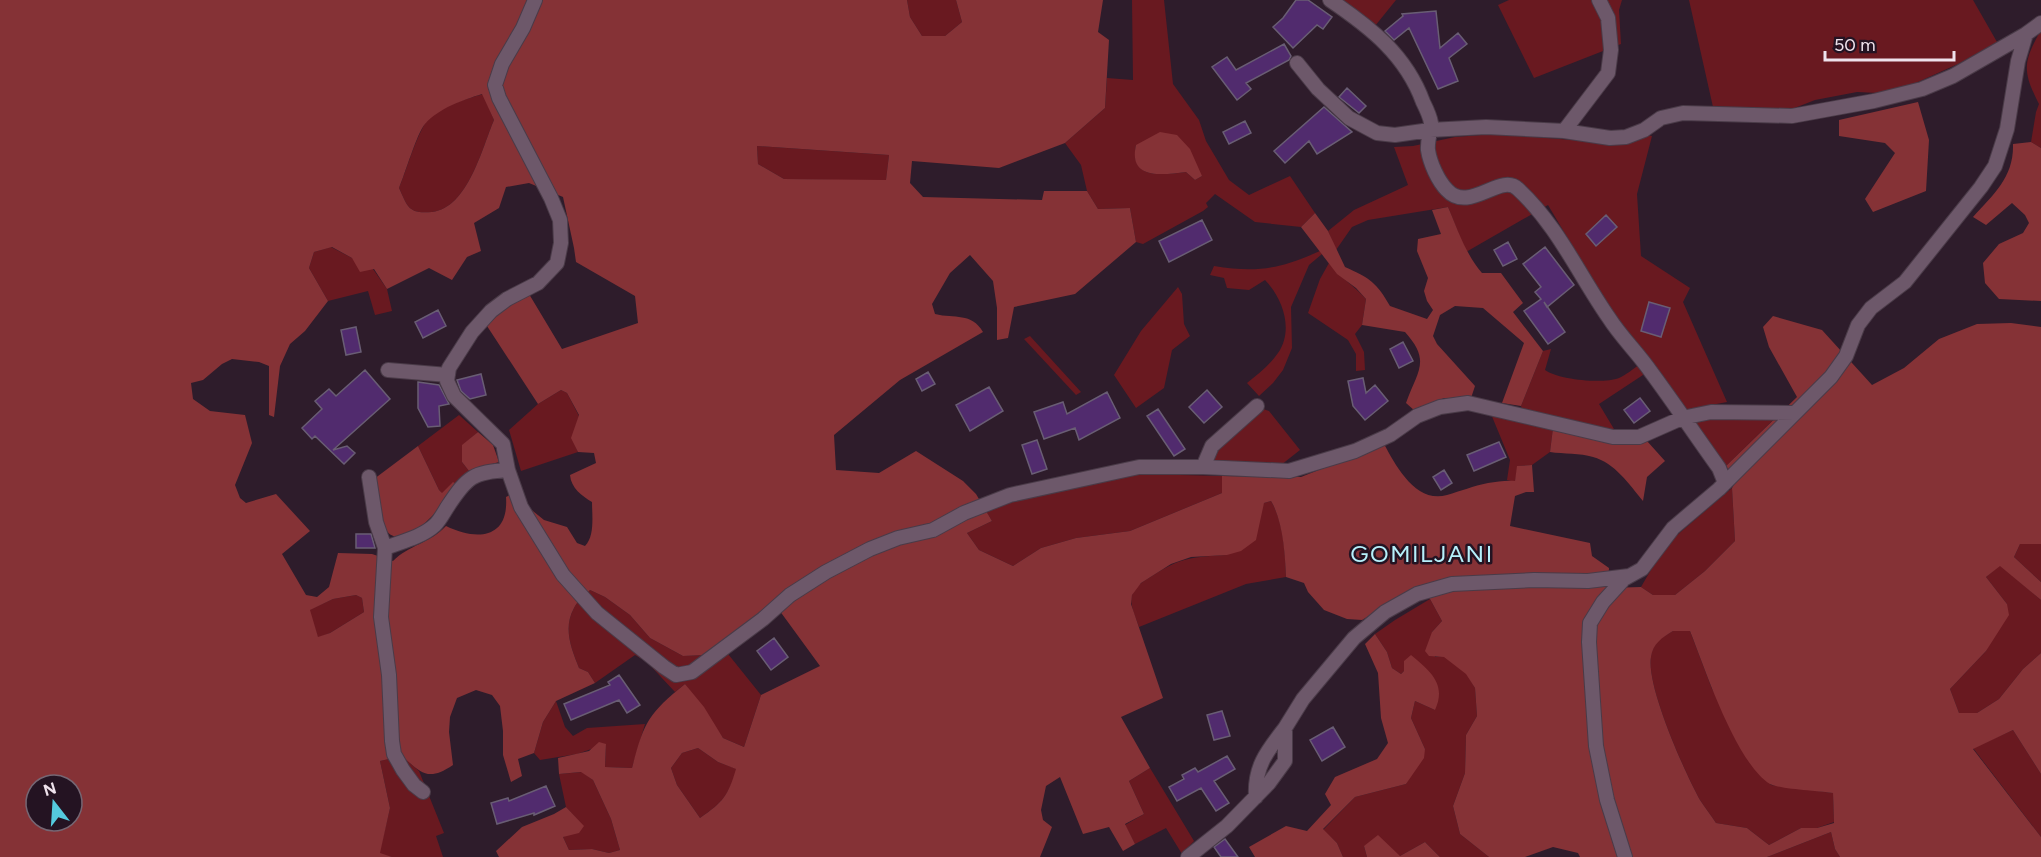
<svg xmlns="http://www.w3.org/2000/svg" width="2041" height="857" viewBox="0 0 2041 857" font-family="Figtree,sans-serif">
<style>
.green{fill:#691920;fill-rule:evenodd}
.forest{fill:#853236;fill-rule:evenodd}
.building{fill:#512b6e;stroke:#695d74;stroke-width:1.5}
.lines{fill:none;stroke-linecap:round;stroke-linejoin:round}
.minor-casing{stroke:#4a3b48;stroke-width:16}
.minor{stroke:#6d586a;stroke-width:14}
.labels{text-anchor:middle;stroke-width:5;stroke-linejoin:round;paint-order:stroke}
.quarter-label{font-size:24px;letter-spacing:1.5px;fill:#b6f0fb;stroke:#241322}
</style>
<rect width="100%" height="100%" fill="#2e1c2b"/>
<path class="green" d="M907 0H956L962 22 945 36H922L910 17Z
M1132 0H1164L1173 84 1199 120 1206 141 1229 180 1249 195 1290 176 1315 213 1301 227 1255 222 1215 194 1206 203 1208 207 1203 211 1143 244 1136 242 1130 208 1098 209 1087 191 1081 165 1065 143 1105 108 1107 78 1133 80ZM1136 145 1202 176 1195 180 1186 172C1162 175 1129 180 1136 145Z
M1340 0H1396L1375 26Z
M1509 0H1622L1619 10 1621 44 1534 78 1498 5Z
M1689 0H1973L1997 42 1958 64 1900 90 1878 93 1857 92 1815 100 1787 111 1713 107Z
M2041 30V148L2031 142 2036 112 2039 104C2022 71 2023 62 2041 30Z
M483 94 494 120C482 148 468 208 432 212 408 214 408 207 399 188 407 168 413 146 423 127 433 108 463 100 483 94Z
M1495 134 1611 143 1645 135 1652 136 1637 194 1641 256 1690 288 1683 302 1727 402 1685 410 1614 316 1548 205 1466 252 1448 207 1368 220 1352 227 1336 250 1328 231 1354 210 1408 185 1394 147 1413 146 1455 137Z
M757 146 889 155 886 181 784 179 758 164Z
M331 247 373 269 387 289 392 311 375 315 368 291 328 301 309 268 314 252Z
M1320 251 1322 254 1309 265 1291 307 1292 348 1283 370 1273 383 1259 396 1247 383C1258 374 1270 365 1278 353 1294 330 1283 299 1265 280L1249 290 1227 288 1224 278 1210 275 1214 266C1257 273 1280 269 1320 251Z
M1329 263C1340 277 1354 286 1366 299L1362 325 1355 334 1364 352 1365 370 1356 371V354L1348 340 1308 313 1320 279Z
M1178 287 1182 294 1184 324 1190 336 1172 350 1164 388 1136 408 1114 375 1141 331Z
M1030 336 1081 392 1076 395 1024 339Z
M1551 349 1545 370C1559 380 1603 384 1619 378 1626 375 1633 369 1639 365L1646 373 1599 404 1617 434 1522 409 1521 406 1543 351Z
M561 390 567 393 579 416 572 438 578 452 521 471 509 430 538 404Z
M1263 409 1269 411 1300 450 1281 465 1215 464 1213 458 1217 449Z
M1491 414 1553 428 1550 452 1532 465 1518 466 1515 482 1507 480 1510 460Z
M459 415 478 432 462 446V462L469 471 458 485 442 494 439 490 418 446Z
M1712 418 1774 419 1726 466 1695 423Z
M1140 474 1222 476V493L1130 531 1076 538 1041 548 1013 566 979 550 967 533 992 521 986 511 1013 501Z
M1732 488 1735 541 1705 571 1675 595H1653L1641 587 1656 561 1676 536Z
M1271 501C1284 523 1285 553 1286 577L1246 584 1139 627C1136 618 1129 604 1132 595 1135 586 1144 581 1152 576 1181 557 1193 557 1227 555L1264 503Z
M2020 544H2041V582L2014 557Z
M2000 565 2041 600V653L2023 669 1999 699 1977 713H1959L1950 689 1986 651 2007 604 1986 577Z
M590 590 605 597 630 615 650 638 683 656 705 655 720 644 761 695 744 747 723 738 685 684 675 692 647 662 635 655 595 683 588 672 579 668C571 648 563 628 574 608 577 601 585 595 590 590Z
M356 595 362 598 364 612 330 633 318 638 309 610 333 599Z
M1430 599 1442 621 1432 632 1435 657 1444 656 1467 674 1475 688 1477 716 1466 735 1465 773 1453 806 1460 834 1489 857H1440L1425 842 1400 856 1364 846 1367 857H1343L1337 843 1323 830 1355 797 1406 784 1425 749 1411 718 1415 701 1435 710 1404 671 1401 674 1392 668 1387 652 1375 634 1395 620Z
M1673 631H1690L1712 689 1771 785 1833 793 1834 822 1817 828H1801L1769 845 1747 828 1716 823C1711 815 1705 808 1700 800 1685 773 1646 686 1651 657 1653 642 1661 638 1673 631Z
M556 701 565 727 573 736 587 728 645 724 632 768 605 767 606 744 577 754 540 760 534 753 543 722Z
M2013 730 2041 774V837L1973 748Z
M698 748 718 762 737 769C728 796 723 802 700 818L677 785 671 768 682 753Z
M402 756 419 771 444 833 436 836 443 857H392L379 854 390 808 380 761Z
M1150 768 1194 841 1182 854 1166 828 1135 844 1125 825 1144 814 1129 781Z
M582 772 593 780 611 819 620 850 609 853 592 849 569 850 563 837 583 826 566 807 559 774Z
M1831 832 1835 849 1840 857H1767Z"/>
<path class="forest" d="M0 0H907L910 17 922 36H945L962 22 956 0H1103L1098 32 1109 40 1105 108 1065 143 999 168 912 161 910 183 923 197 1042 200 1044 191H1087L1098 209 1130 208 1136 242 1075 294 1014 307 1008 338 997 340V308L993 281 970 255 950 273 932 304 935 314C955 319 971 312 983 332L900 380 834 435 836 470 879 473 916 451 963 481 976 494 992 521 967 533 979 550 1013 566 1041 548 1076 538 1130 531 1222 493V476L1301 477 1384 444C1396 466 1416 504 1447 495 1461 491 1473 486 1488 483 1497 482 1506 480 1515 481L1517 466 1532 465 1534 492H1526L1515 496 1510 526 1590 543 1592 556 1609 568 1608 588 1641 587 1653 595H1675L1705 571 1735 541 1732 488 1736 481 1726 466 1797 397 1769 347 1763 327 1773 316 1822 330 1872 385 1904 368 1939 339 1977 324 2011 323 2041 327V544H2020L2014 557 2041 582V600L2000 566 1986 577 2007 604 2009 615 1986 651 1950 689 1959 713H1977L1999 699 2023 669 2041 653V774L2013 730 1973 749 2041 837V857H1840L1835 849 1831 832 1767 857H1580L1578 853 1553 847 1525 857H1489L1460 834 1453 806 1465 773 1466 735 1477 716 1475 688 1466 674 1444 657 1429 656 1425 651 1432 632 1442 621 1430 599 1420 585 1362 620 1347 619 1324 610 1308 592 1304 583 1286 577C1285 554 1283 521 1271 501L1264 503 1256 540 1241 551 1227 555 1191 557 1171 564 1141 583 1132 595 1131 604 1163 698 1121 717 1150 768 1129 781 1144 814 1125 824 1135 844 1123 851 1109 827 1083 834 1060 777 1046 786 1041 810 1043 820 1052 827 1040 857H499L496 851 522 827 554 814 566 807 584 826 579 833 563 837 569 850 592 849 609 853 620 850 611 819 593 780 581 772 559 774 558 758 589 751 599 742 606 744 605 767 632 768C644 722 648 714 685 684L704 707 723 738 744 747 761 695 820 666 774 603 705 655 683 656 650 638 630 615 605 597 590 590C585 595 577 601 574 608 563 628 571 648 579 668L588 672 595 683 556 701 543 722 534 753 518 759 522 776 511 782 503 755V731L500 706 492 695 476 690 457 698 450 717 449 732 453 765C428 782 421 773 402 756L380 761 390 808 380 853 392 857H0ZM482 94 494 120C482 148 468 208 432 212 408 214 408 207 399 188 405 174 417 133 425 124 439 108 463 100 482 94ZM757 146 889 155 886 180 784 179 758 164ZM529 183 563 197 574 248 576 262 635 296 638 323 562 349 529 294 502 310 487 326 538 404 561 390 567 393 579 415 571 438 578 452 594 453 596 463 570 475C571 488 582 496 592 502 592 515 595 536 585 546L577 543 567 527 544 520 512 494 506 497C509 539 477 541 446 526 430 543 409 545 393 561L372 554 338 553 329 587 317 597 306 595 282 554 310 531 276 494 246 503 240 498 235 485 252 443 245 415 210 411 193 399 191 383 203 380 222 364 232 359 259 362 269 366V415L274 417 280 366 290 344 305 331 328 301 309 268 314 252 332 247 352 258 360 272 374 269 387 289 429 268 452 280 467 257 481 251 474 223 499 208 506 187ZM356 595 362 598 364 612 330 633 318 637 310 610 333 599ZM1673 631H1690C1705 669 1736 763 1770 784 1779 789 1820 791 1833 793L1834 823 1817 828H1801L1769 845 1747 828 1716 823C1711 815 1705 808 1700 800 1685 773 1646 686 1651 657 1653 643 1662 638 1673 631ZM698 748 718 762 736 769C728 796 723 802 700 818L677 785 671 768 682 753ZM36 785H72V821H36Z
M1918 102 1929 140 1926 191 1873 212 1865 199 1895 153 1885 143 1839 136V120Z
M1160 132 1177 135 1190 149 1202 176 1195 180 1186 172C1162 175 1128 180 1136 145Z
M2031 142 2041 148V301L1999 299 1985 283 1983 263 1999 244 2023 233 2029 223 2025 215 2012 203 1986 225 1973 217C1994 194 2014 177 2013 144Z
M1448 207C1458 230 1465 253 1482 273H1501L1523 303 1513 312 1543 351 1521 406 1502 403 1524 343 1483 308 1455 306 1440 315 1433 336 1437 344 1475 386 1471 398H1444L1415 411 1406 403C1418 370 1431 361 1405 332L1362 325 1366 299 1356 288 1337 274 1301 227 1315 213 1328 231 1345 267C1370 278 1377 283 1390 306L1427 319 1433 310 1427 301 1424 291 1428 278 1417 251 1418 239 1441 234 1432 210Z
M1553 428 1613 442 1647 441 1665 461 1647 477 1643 501C1629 484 1615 463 1593 457 1580 453 1564 454 1550 452Z
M478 432 493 445 499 462 469 471 462 462V445Z
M418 446 439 490 442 493 453 482 458 485C448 498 405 557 386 530 377 517 377 495 374 479Z
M1375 634 1387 652 1392 668 1401 674 1404 671V661L1411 655C1430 671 1447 684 1435 710L1415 701 1411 718 1425 749 1424 758 1406 784 1355 797 1323 829 1337 843 1343 857H1255L1249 847 1286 826 1307 831 1331 805 1325 794 1335 777 1377 759 1388 743 1381 718 1378 673 1365 644Z
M1378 835 1400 856 1425 842 1440 857H1367L1364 846Z"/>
<path class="building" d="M1296 0H1308L1332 17 1323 29 1317 25 1293 48 1273 27 1283 18Z
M1436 11 1440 48 1458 33 1467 44 1449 58 1458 81 1438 89 1409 28 1394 40 1385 31 1403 16 1402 14Z
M1284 44 1291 56 1289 60 1246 83 1251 89 1237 100 1212 67 1227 57 1236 70Z
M1347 88 1366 106 1359 113 1339 97Z
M1324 107 1352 132 1317 154 1309 141 1285 163 1274 151Z
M1245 121 1251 133 1229 144 1223 132Z
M1606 215 1617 227 1596 246 1586 234Z
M1202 220 1212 240 1169 262 1159 241Z
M1508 242 1517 259 1503 266 1494 250Z
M1545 247 1574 285 1547 307 1544 302 1565 332 1548 344 1524 311 1541 299 1535 292 1541 287 1523 264Z
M1649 302 1670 308 1661 337 1641 331Z
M438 310 446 326 423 338 415 322Z
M356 327 361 352 346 355 341 330Z
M1403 342 1413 361 1399 368 1390 349Z
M365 370 390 399 333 450 347 446 355 453 344 464 315 436 312 439 302 428 322 409 315 401 329 389 336 396Z
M928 372 935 384 922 391 916 379Z
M481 374 486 395 470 399 461 391 457 380Z
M1363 378 1366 393 1375 385 1388 401 1365 420 1353 406 1348 381Z
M418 382 439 385 449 404 439 406 440 426 428 427 418 408Z
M989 387 1003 411 970 431 956 405Z
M1207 390 1222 407 1204 423 1189 407Z
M1107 392 1120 418 1079 440 1075 428 1044 439 1034 412 1063 402 1067 414Z
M1640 398 1650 411 1634 423 1624 410Z
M1158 409 1185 449 1174 456 1147 416Z
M1037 440 1047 469 1032 474 1022 445Z
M1499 442 1506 457 1474 471 1467 455Z
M1444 470 1452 483 1441 490 1433 477Z
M356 534H371L375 548H356Z
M774 638 788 657 771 670 757 651Z
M619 675 640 705 627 713 619 700 571 720 564 704 610 685 608 682Z
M1222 711 1230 736 1214 740 1207 715Z
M1333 727 1345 747 1322 761 1310 740Z
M1227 756 1235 769 1214 781 1229 803 1216 811 1201 788 1177 801 1169 787 1184 779 1182 775 1195 768 1198 772Z
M546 786 555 806 534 815V813L497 824 491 803 508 798 509 801Z
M1225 839 1238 857H1221L1214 847Z"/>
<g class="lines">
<g class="minor-casing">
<path id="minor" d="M1330 0C1370 27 1406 55 1423 102 1426 108 1430 116 1431 123 1431 132 1427 141 1428 150 1430 163 1438 181 1447 190 1469 214 1501 172 1518 189 1558 226 1579 275 1609 318 1621 337 1638 353 1651 372 1674 403 1696 436 1719 468L1725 483
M1297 63 1318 89 1349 118 1377 133 1395 135 1430 130 1486 127 1564 131 1610 138 1626 137 1644 130 1661 118 1683 113 1792 116 1874 101 1922 89 1953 76 2026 34
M1564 131 1608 73 1611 50 1608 18 1599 0
M388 370 448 375
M1203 467 1212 446 1257 406
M508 470 521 507 563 575 597 613 664 667 676 675 692 672 763 619 790 595 826 572 870 549 898 538 933 530 964 513 1010 495 1139 467H1203L1289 471 1355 451 1390 435 1417 416 1440 407 1468 403 1613 437H1639L1682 418 1711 412 1794 413
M369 477 376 522 385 548
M423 792 414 785 403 770 394 754 392 741 389 675 381 617 385 548C401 542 422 537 435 525 440 520 444 512 448 506 467 477 473 472 508 470L503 444 454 396 447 381 449 368 472 332 491 311 507 299 538 283 557 263 561 243 560 220 551 198 499 98 495 85 502 64 523 28 535 0
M1256 797C1254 767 1267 751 1285 728
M1188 857 1227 826 1269 783 1285 761V728L1303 699 1354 638 1385 612 1417 594 1452 584 1534 580 1588 581 1629 576
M1625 857 1607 800 1596 746 1589 642 1590 623 1603 602 1624 579 1642 569 1673 528 1719 489 1831 377 1846 356 1858 325 1871 308 1905 282 1981 187 1995 166 2007 129 2018 61 2026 34 2041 23"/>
</g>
<use href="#minor" class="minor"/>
</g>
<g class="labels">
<g class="quarter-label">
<text x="1422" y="562">GOMILJANI</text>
</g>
</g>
<g transform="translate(54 803) rotate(343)"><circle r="28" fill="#241322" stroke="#756673" stroke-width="1.5"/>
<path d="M0-4.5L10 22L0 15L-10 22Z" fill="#54cade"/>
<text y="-9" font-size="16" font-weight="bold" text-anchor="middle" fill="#efe2ec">N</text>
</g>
<path d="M1825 51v9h129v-9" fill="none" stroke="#efe2ec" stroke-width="3"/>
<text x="1834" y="51" font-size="18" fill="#efe2ec" stroke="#241322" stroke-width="4.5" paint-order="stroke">50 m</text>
</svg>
